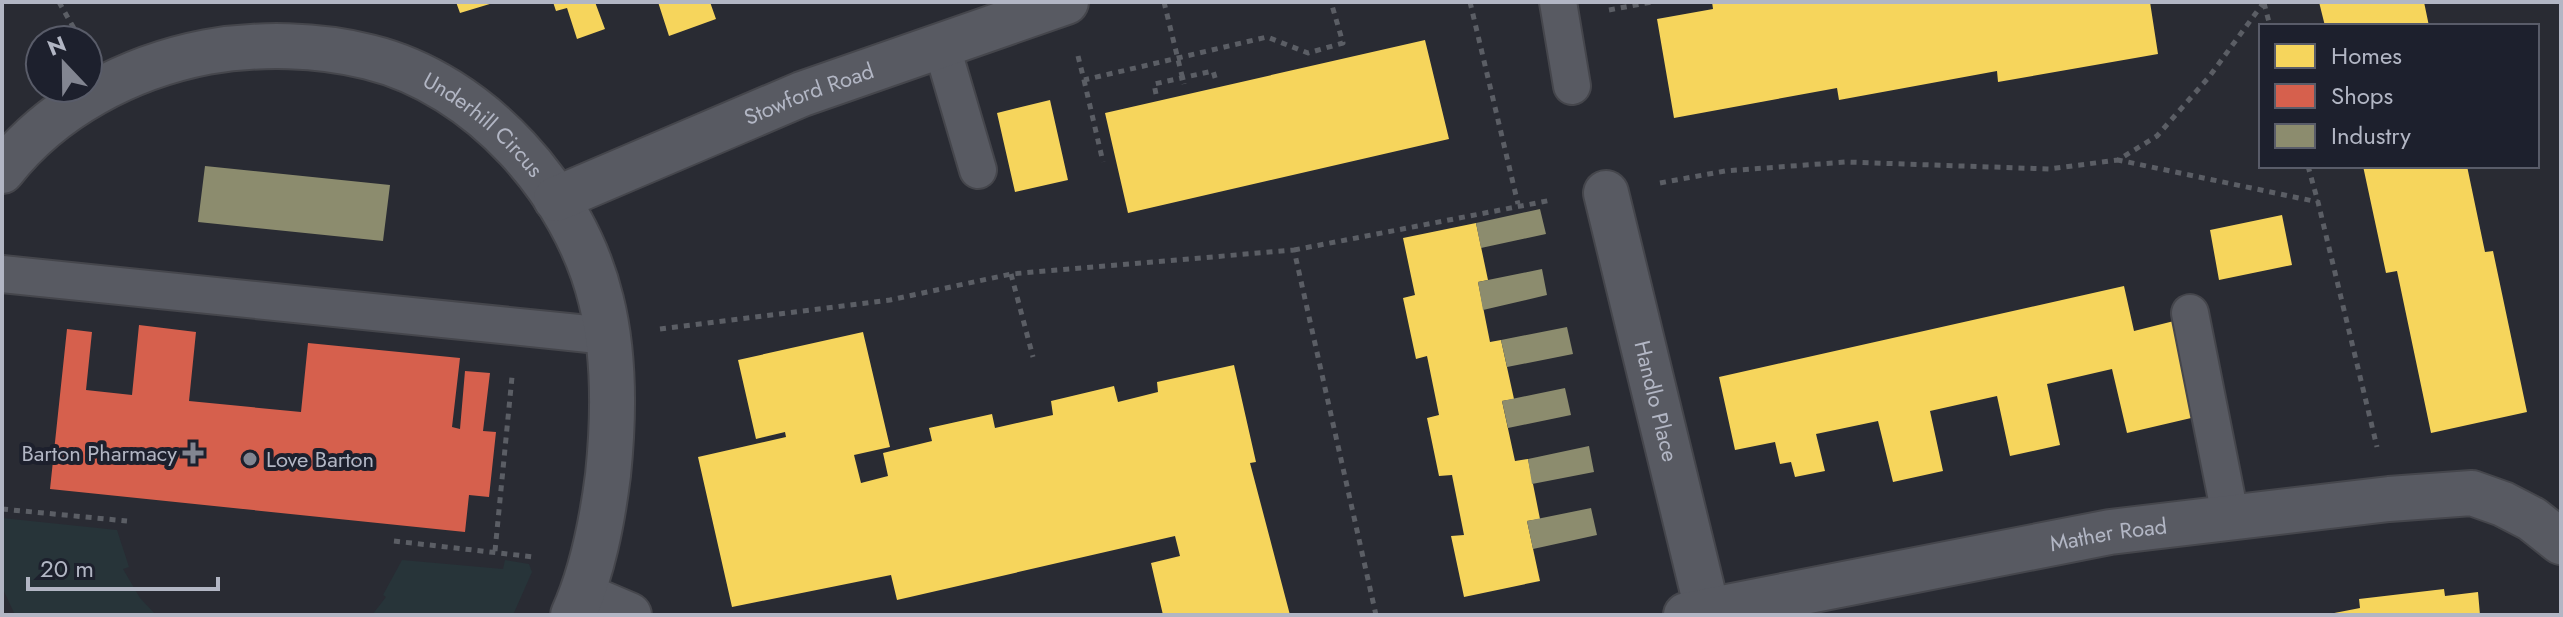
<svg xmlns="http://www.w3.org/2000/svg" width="2563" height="617" viewBox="0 0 2563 617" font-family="Jost,sans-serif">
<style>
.green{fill:#273439}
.homes{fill:#f6d55c}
.shops{fill:#d6604d}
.industry{fill:#8c8c6e}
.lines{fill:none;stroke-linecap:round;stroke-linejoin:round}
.service-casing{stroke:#45464c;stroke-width:40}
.minor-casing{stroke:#45464c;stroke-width:48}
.tertiary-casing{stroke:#45464c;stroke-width:48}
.path{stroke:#5b5e65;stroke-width:5;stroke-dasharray:6 6;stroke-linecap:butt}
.service{stroke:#585a62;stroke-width:36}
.minor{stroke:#585a62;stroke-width:44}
.tertiary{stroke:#585a62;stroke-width:44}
.poi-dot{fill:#828591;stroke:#1d202d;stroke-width:3}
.labels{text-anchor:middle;stroke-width:8;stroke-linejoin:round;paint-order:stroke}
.street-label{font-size:22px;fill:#b2b6c4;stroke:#1d202d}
.poi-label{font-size:22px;fill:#b2b6c4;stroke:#1d202d;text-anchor:end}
</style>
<rect width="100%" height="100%" fill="#292b33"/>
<path class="green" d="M2 518 117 530 129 567 123 569 140 598 156 615H15L2 587Z
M402 560 503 569 505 560 529 564 532 572 513 615H372L386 597 383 595Z"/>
<path class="homes" d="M456 2H493V3L460 13Z
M553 2H595L605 29 577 39 567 8 556 11Z
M658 2H710L716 19 669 36Z
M1712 2H2150L2158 54 1998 82 1997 71 1839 100 1837 88 1674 118 1657 19 1713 9Z
M2319 2H2424L2429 26H2325Z
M1425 40 1449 139 1128 213 1105 113Z
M1050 100 1068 180 1015 192 997 113Z
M2363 166H2467L2485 252 2493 251 2527 412 2431 433 2397 271 2386 273Z
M2282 215 2292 265 2219 280 2210 230Z
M1476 223 1488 280 1478 282 1490 342 1501 340 1514 399 1502 401 1515 461 1528 459 1540 519 1527 521 1540 581 1464 597 1451 536 1464 535 1452 475 1439 476 1427 418 1439 415 1427 356 1416 359 1403 298 1415 295 1403 238Z
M2124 286 2134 331 2182 319 2204 415 2127 433 2112 369 2047 384 2060 445 2010 456 1997 396 1930 411 1943 471 1893 482 1878 421 1816 434 1825 471 1795 477 1791 462 1780 464 1775 442 1735 450 1719 377Z
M863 332 890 447 854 455 861 483 888 476 883 453 932 441 929 428 992 414 995 428 1053 415 1051 401 1114 386 1118 402 1158 392 1157 382 1234 365 1256 462 1250 463 1290 615H1163L1151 563 1180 556 1175 536 897 600 891 575 732 607 698 457 786 437 785 432 756 439 738 360Z
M2444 589 2445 596 2478 592 2480 615H2324L2360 608 2359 599Z"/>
<path class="shops" d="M139 325 196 332 189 401 301 412 308 343 460 358 452 427 460 429 465 371 490 373 483 431 496 432 489 497 469 495 465 532 50 489 67 329 92 332 86 390 132 395Z"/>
<path class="industry" d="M205 166 390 185 383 241 198 222Z
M1540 209 1546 234 1481 248 1476 223Z
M1542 269 1547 295 1483 310 1478 282Z
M1567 327 1573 354 1507 367 1501 340Z
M1565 388 1571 415 1508 428 1502 401Z
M1589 446 1594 472 1532 484 1528 459Z
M1591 508 1597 535 1533 549 1527 521Z"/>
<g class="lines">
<g class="service-casing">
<path id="service" d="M1558 2 1572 86
M941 44 978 170
M2 274 608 336
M2190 313 2230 515"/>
</g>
<g class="minor-casing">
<g id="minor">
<path id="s1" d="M1606 193 1707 609"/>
<path d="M582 595 629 615"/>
<path id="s2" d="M1686 615 2110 532 2389 499 2472 493 2503 504 2532 519 2561 542"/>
</g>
</g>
<g class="tertiary-casing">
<g id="tertiary">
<path id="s3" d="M2 171C52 107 129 67 207 52 259 43 318 44 369 57 480 84 575 192 601 300 615 356 614 417 608 475 602 522 593 571 573 615"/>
<path id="s4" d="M556 199 802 94 1066 2"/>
</g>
</g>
<path class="path" d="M59 2 80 39
M1164 2 1184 84
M1470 2 1518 204
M1704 2V3
M2264 2 2209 77 2157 136 2118 160 2318 202 2377 447
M2264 3 2270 26
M1609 10 1652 2
M1078 56 1084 80 1267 37 1308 53 1343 43 1331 2
M1084 80 1103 162
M1156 94 1154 84 1213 71 1216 81
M2308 166 2318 202
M1660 183 1725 171 1846 162 2049 169 2118 160
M1294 250 1552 200
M1011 274 1033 357
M660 329 890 300 1011 274 1294 250 1376 615
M2 509 127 521
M394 541 534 557
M495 551 512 377"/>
<use href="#service" class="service"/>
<use href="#minor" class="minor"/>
<use href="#tertiary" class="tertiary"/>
</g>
<g class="poi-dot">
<path d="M189 441h8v8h8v8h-8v8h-8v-8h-8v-8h8z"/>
<circle cx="250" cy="459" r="8"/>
</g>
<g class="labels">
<g class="street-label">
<text dy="8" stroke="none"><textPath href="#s4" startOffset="274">Stowford Road</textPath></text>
<text dy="8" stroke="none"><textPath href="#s3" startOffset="540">Underhill Circus</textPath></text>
<text dy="8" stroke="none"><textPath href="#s1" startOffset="214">Handlo Place</textPath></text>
<text dy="8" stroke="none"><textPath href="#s2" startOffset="430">Mather Road</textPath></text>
</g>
<g class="poi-label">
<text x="177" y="461">Barton Pharmacy</text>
<text x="266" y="467" text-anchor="start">Love Barton</text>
</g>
</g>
<rect width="2563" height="617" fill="none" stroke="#b2b6c4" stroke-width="8"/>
<rect x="2259" y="24" width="280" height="144" fill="#1d202d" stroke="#595c69" stroke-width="2"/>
<rect x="2275" y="44" width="40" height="24" fill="#f6d55c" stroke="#595c69" stroke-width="2"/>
<text x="2331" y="64" font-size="24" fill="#b2b6c4">Homes</text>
<rect x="2275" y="84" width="40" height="24" fill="#d6604d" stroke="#595c69" stroke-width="2"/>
<text x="2331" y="104" font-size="24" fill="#b2b6c4">Shops</text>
<rect x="2275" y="124" width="40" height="24" fill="#8c8c6e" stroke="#595c69" stroke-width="2"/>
<text x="2331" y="144" font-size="24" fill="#b2b6c4">Industry</text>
<g transform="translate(64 64) rotate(338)"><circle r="38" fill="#1d202d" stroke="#595c69" stroke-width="2"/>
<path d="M0-6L14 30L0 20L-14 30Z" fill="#828591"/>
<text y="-12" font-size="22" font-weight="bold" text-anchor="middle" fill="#b2b6c4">N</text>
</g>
<path d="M28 577v12h190v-12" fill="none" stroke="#b2b6c4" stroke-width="4"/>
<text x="40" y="577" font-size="24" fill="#b2b6c4" stroke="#1d202d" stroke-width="6" paint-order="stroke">20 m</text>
</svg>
